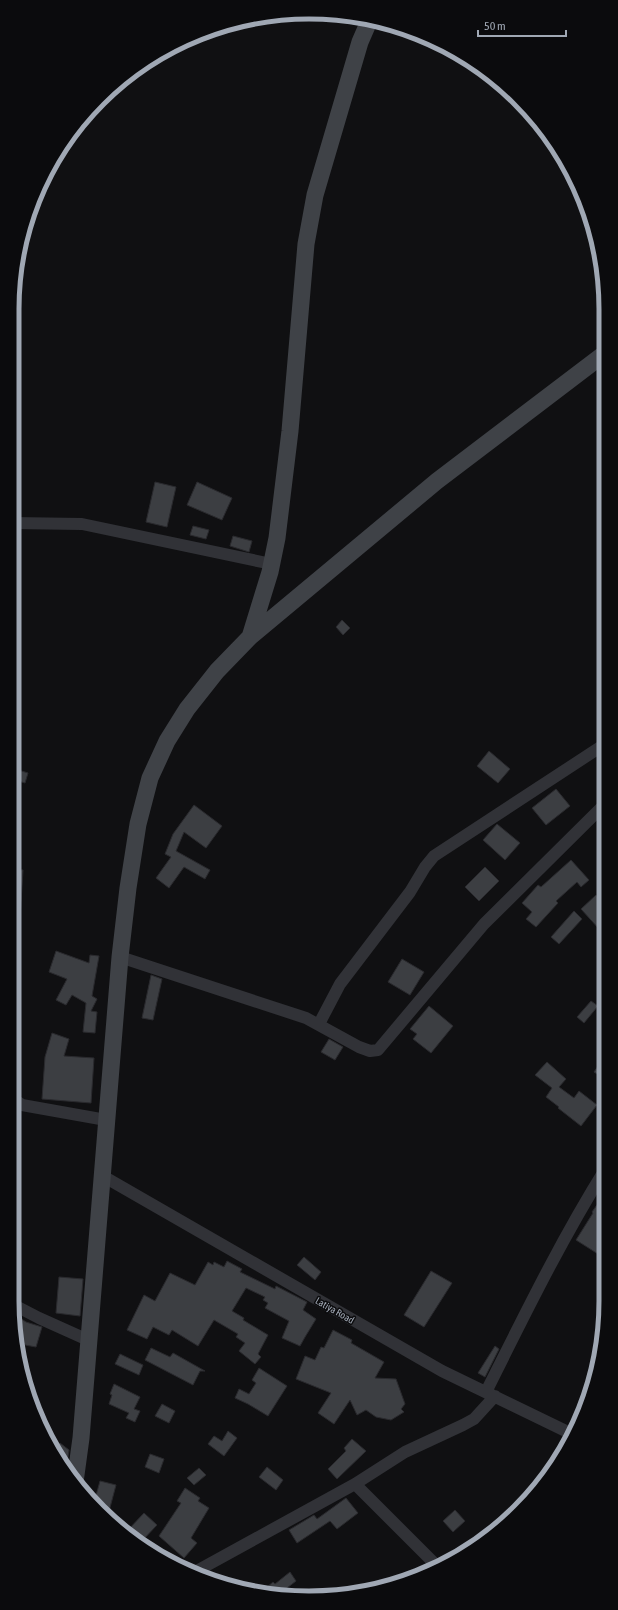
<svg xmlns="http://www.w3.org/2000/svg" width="618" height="1610" viewBox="0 0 618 1610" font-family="'Asap Condensed',sans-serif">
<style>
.building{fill:#3c3e42;stroke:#2a2a2e}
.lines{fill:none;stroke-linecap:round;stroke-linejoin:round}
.street{stroke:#313237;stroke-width:12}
.secondary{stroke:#3f4247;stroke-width:17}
.labels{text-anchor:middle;stroke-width:3;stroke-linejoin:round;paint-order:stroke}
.street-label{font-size:10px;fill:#a0a8b4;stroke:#0b0b0d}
.rim{fill:none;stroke:#a0a8b4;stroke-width:5}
</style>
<rect width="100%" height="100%" fill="#101012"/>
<path class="building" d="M155 482 176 487 167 527 146 522Z
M197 482 232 498 222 520 187 505Z
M193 526 209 530 206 539 190 535Z
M233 536 252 541 249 552 230 546Z
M342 620 350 628 343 635 336 627Z
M489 751 510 769 498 783 477 766Z
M12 768 28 773 25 783 12 779Z
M556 789 570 806 546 825 532 808Z
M194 805 222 826 206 848 184 832 176 851 210 870 205 879 184 867 169 888 156 878 171 857 165 854 173 834Z
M497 824 520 843 505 860 483 840Z
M571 860 589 880 581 887 577 882 556 901 558 903 536 927 526 919 532 912 522 903 538 885 541 887Z
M485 867 499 881 479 901 465 887Z
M12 869 23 870 19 935H12Z
M596 895 605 906V926L600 930 581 909Z
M574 911 582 919 559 944 551 937Z
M56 951 89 963 90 955 99 956 92 996 97 999 91 1011 97 1012 95 1033 83 1032 86 1003 72 995 66 1005 56 1000 67 979 49 972Z
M402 959 424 972 410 995 388 982Z
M151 975 162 979 153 1020 142 1018Z
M591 1001 598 1006 584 1023 577 1017Z
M429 1006 453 1026 431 1053 413 1039 417 1034 410 1029Z
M52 1033 69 1039 64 1056 94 1058 91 1103 42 1099 45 1057Z
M329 1039 343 1047 335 1060 321 1052Z
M605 1056V1079L594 1072Z
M547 1062 566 1079 559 1087 574 1098 579 1091 597 1105 581 1126 558 1108 559 1107 546 1097 552 1088 535 1075Z
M606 1192V1259L576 1240 593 1213 592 1212Z
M304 1257 321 1272 315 1280 297 1265Z
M227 1261 242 1269 240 1272 275 1289 276 1286 307 1302 303 1310 316 1319 305 1337 300 1346 282 1338 289 1321 265 1308 268 1303 263 1300 265 1297 246 1288 232 1311 244 1318 243 1320 268 1335 258 1354 261 1357 255 1364 239 1351 245 1343 236 1337 238 1334 214 1320 198 1346 172 1330 169 1335 153 1327 147 1339 127 1330 144 1295 155 1301 170 1273 195 1285 208 1262 213 1265 214 1262 224 1267Z
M431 1271 452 1283 424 1327 404 1315Z
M59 1277 83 1279 80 1316 56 1313Z
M14 1314 26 1322 42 1327 36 1347 25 1345 18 1340Z
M333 1330 352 1340 351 1343 384 1362 375 1378 396 1379 405 1404 401 1409 404 1412 391 1420 376 1417 366 1410 357 1415 350 1400 334 1424 318 1413 331 1393 296 1379 305 1356 315 1360 321 1347 324 1348Z
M495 1346 499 1349 485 1377 478 1373Z
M151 1348 170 1357 173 1353 205 1371H200L193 1385 145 1360Z
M120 1354 143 1365 139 1375 115 1364Z
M259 1368 287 1386 268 1416 248 1404 235 1398 239 1389 249 1394 256 1383 252 1380Z
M114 1384 140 1397 134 1409 140 1411 135 1422 126 1418 129 1413 109 1404 112 1395 110 1394Z
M162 1404 175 1411 169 1423 155 1416Z
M228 1431 237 1438 224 1456 208 1444 214 1436 222 1441Z
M352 1439 366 1451 337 1479 328 1469 346 1451 344 1448Z
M60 1443 69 1450 67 1464 65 1468 53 1452Z
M150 1454 164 1459 159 1473 145 1467Z
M267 1467 283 1480 276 1490 259 1477Z
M199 1468 206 1475 194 1485 187 1478Z
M100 1481 116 1485 108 1515 94 1503Z
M185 1488 200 1498 198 1501 209 1508 191 1538 197 1543 184 1558 159 1536 181 1503 177 1501Z
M346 1498 358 1513 337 1529 330 1521 297 1543 289 1530 314 1515 317 1519Z
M455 1510 465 1521 453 1532 443 1521Z
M144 1513 157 1525 141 1542 127 1531Z
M290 1572 296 1581 278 1595H270L260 1593 273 1582 275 1584Z"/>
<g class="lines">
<path class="street" d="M12 523 82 524 267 563
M120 957 306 1018 359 1047 370 1051 378 1050 484 924 605 804
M319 1024 340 984 410 892 425 867 434 856 605 744
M12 1098 22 1105 106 1120
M101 1175 442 1371 574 1435
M12 1304 39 1318 88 1340
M486 1392C524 1316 561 1240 606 1168
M355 1484 438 1567
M193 1573 355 1484 405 1452 463 1425 474 1419 495 1396"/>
<path class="secondary" d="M250 637 270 572 277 538 290 431 306 244 315 195 360 42 370 19
M75 1482 81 1438 120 957 128 888 138 824 150 778 167 741 187 709 217 671 250 637 437 481 604 354"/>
</g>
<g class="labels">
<g class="street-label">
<text transform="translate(335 1310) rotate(30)" y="4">Latiya Road</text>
</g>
</g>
<path d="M0 0H618V1610H0ZM309 19H309A290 290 0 0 1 599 309V1301A290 290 0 0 1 309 1591H309A290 290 0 0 1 19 1301V309A290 290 0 0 1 309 19Z" fill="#0b0b0d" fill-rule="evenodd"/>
<path class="rim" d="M309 19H309A290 290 0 0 1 599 309V1301A290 290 0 0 1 309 1591H309A290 290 0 0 1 19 1301V309A290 290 0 0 1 309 19Z"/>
<path d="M478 30v6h88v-6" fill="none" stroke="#a0a8b4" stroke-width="2"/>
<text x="484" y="30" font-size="12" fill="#a0a8b4" stroke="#0b0b0d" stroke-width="3" paint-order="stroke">50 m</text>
</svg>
